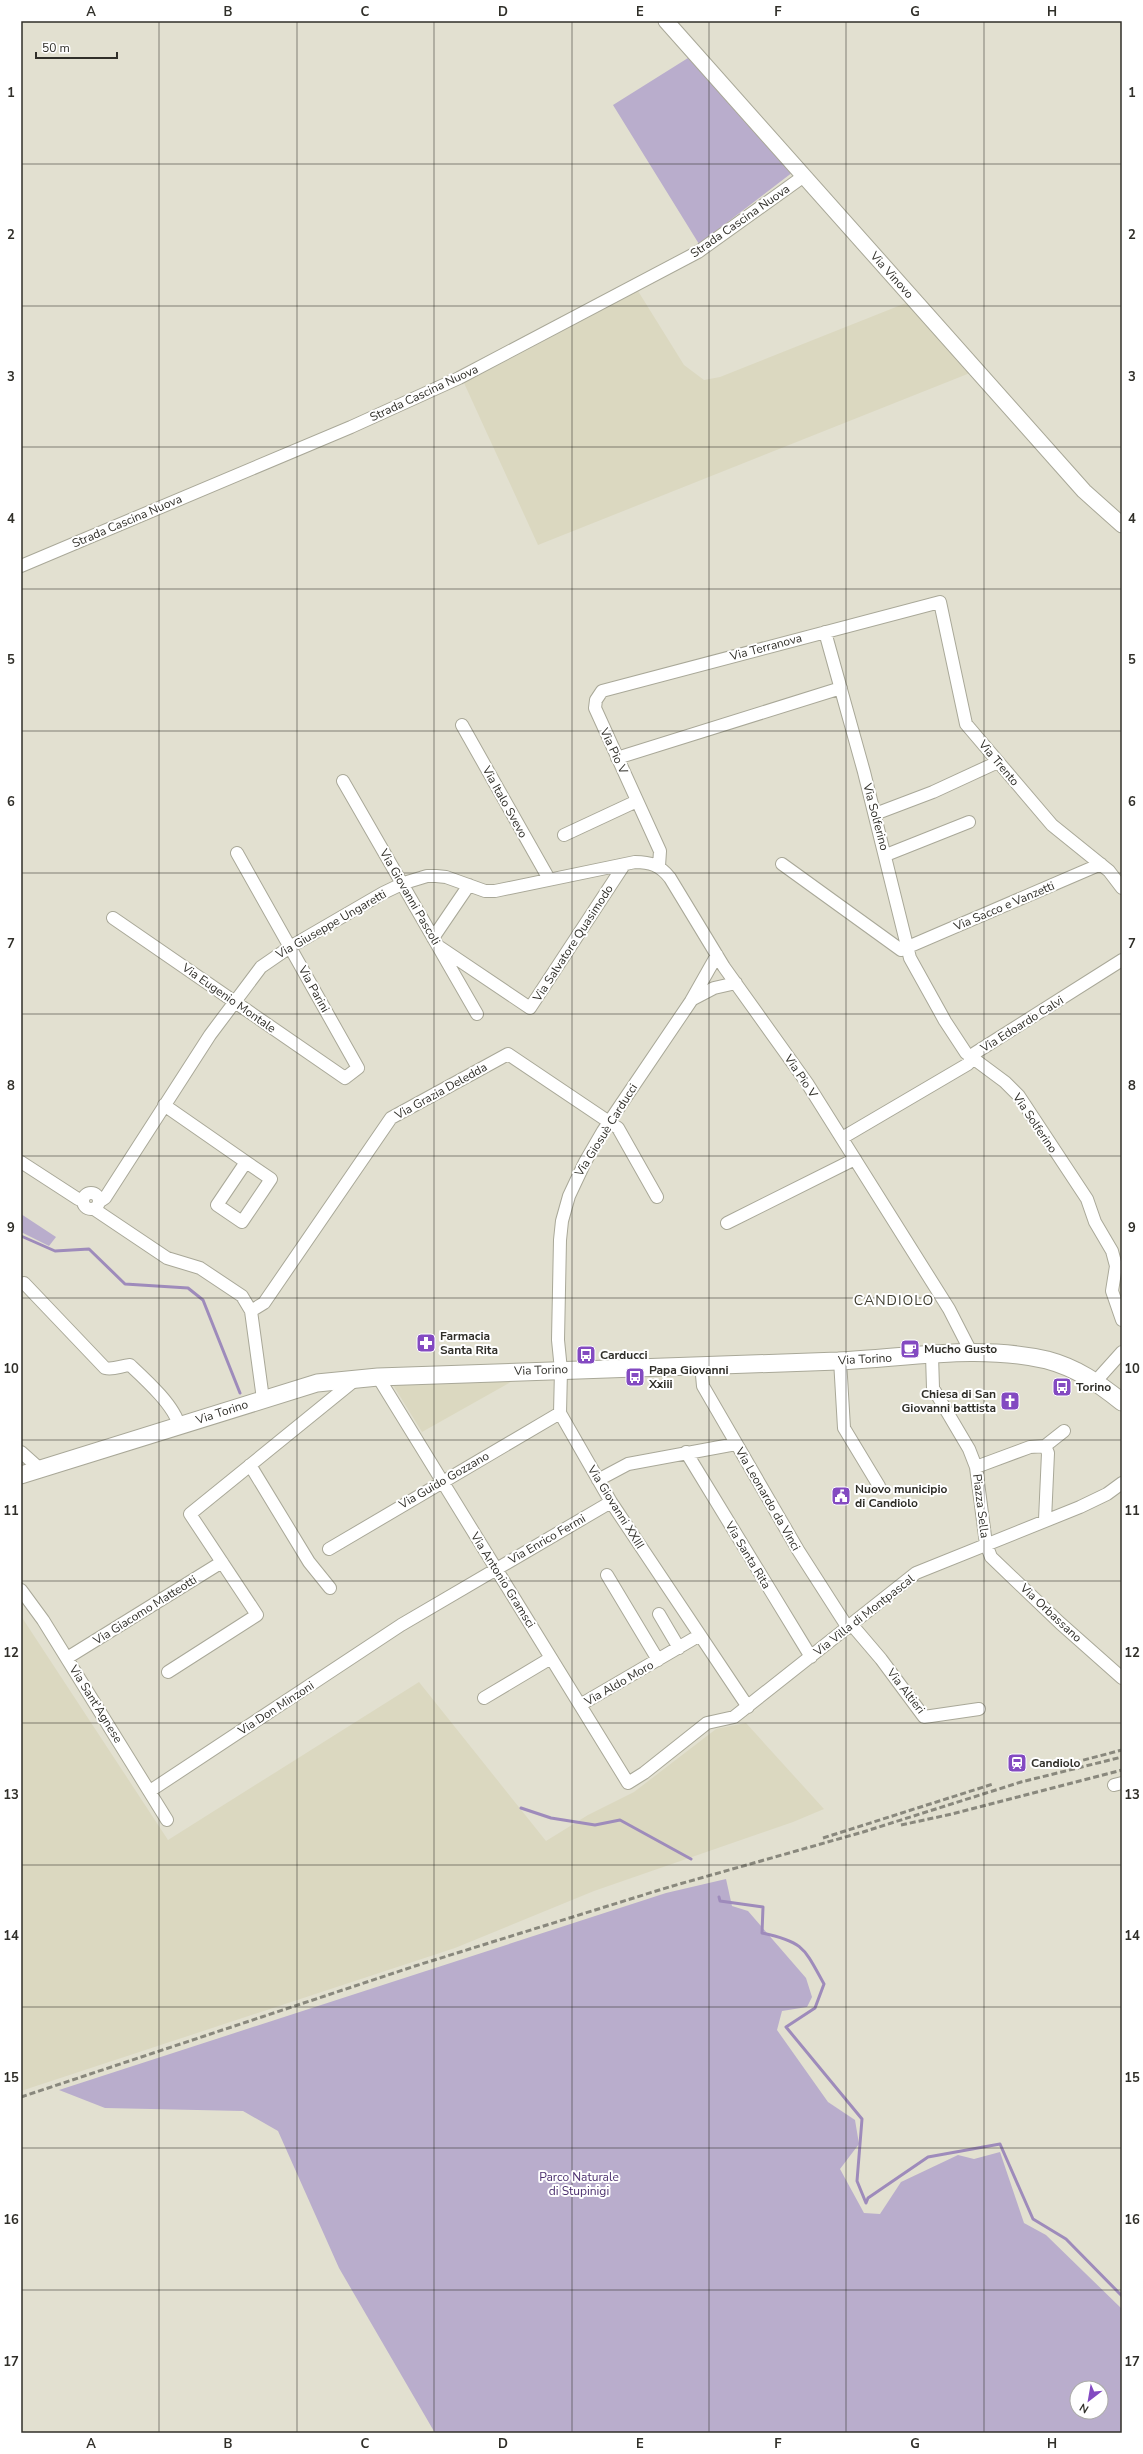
<svg xmlns="http://www.w3.org/2000/svg" width="1143" height="2454" viewBox="0 0 1143 2454" font-family="'Nunito Sans',sans-serif">
<style>
.built{fill:#dbd8c0}
.green{fill:#b9adcc;fill-rule:evenodd}
.lines{fill:none;stroke-linecap:round;stroke-linejoin:round}
.stream{stroke:#9e8bbb;stroke-width:3}
.minor-casing{stroke:#a9a898;stroke-width:14}
.tertiary-casing{stroke:#a9a898;stroke-width:17}
.secondary-casing{stroke:#a9a898;stroke-width:19}
.minor{stroke:#fff;stroke-width:12}
.tertiary{stroke:#fff;stroke-width:15}
.secondary{stroke:#fff;stroke-width:17}
.rail{stroke:#89887d;stroke-width:3;stroke-dasharray:6 3;stroke-linecap:butt}
.grid{fill:none;stroke:#302f29;stroke-width:1;stroke-opacity:0.55}
.labels{text-anchor:middle;stroke-width:4;stroke-linejoin:round;paint-order:stroke}
.street-label{font-size:12px;fill:#302f29;stroke:#fff}
.poi-label{font-size:12px;font-weight:bold;fill:#302f29;stroke:#fff;text-anchor:start}
.park-label{font-size:12px;fill:#4c306e;stroke:#fff}
.quarter-label{font-size:14px;letter-spacing:1px;fill:#403f31;stroke:#fff}
.neatline{fill:none;stroke:#302f29;stroke-width:1.5}
.grid-label{font-size:13px;text-anchor:middle;font-weight:bold;fill:#302f29}
</style>
<rect width="100%" height="100%" fill="#e2e0d0"/>
<path class="built" d="M638 291 684 365 704 380 720 377 906 303 970 373 538 545 464 383Z
M516 1379 422 1432 393 1385Z
M21 1616 168 1840 419 1682 546 1841 588 1815 634 1792 716 1729 746 1723 824 1809 793 1822 594 1891 455 1948 21 2091Z"/>
<path class="green" d="M688 58 793 172 699 244 613 105Z
M21 1214 56 1237 49 1246 21 1232Z
M726 1879 732 1906 748 1911 806 1978 812 1997 807 2007 782 2011 777 2030 828 2102 855 2120 859 2144 840 2169 864 2213 880 2214 901 2182 958 2155 974 2159 1000 2152 1024 2223 1046 2235 1122 2309V2433H435L339 2268 278 2131 243 2111 105 2108 59 2090 666 1893ZM1077 2388H1101V2412H1077Z"/>
<g class="lines">
<path class="stream" d="M21 1236 55 1251 89 1249 125 1284 188 1288 203 1300 240 1393
M521 1808 551 1818 595 1825 620 1820 691 1859
M719 1897 720 1901 763 1907 762 1933C804 1942 804 1948 824 1984L815 2008 786 2027 862 2119 857 2181 866 2203 868 2198 928 2157 1000 2144 1033 2219 1066 2239 1122 2296"/>
<g class="minor-casing">
<path id="minor" d="M21 566 351 427 459 378 698 252 804 176
M825 632 864 772 910 958 945 1021 966 1053 1005 1082 1019 1096 1087 1199 1095 1222 1112 1251 1116 1266 1112 1291 1122 1320
M462 725 549 879
M617 758 841 688
M343 781 477 1014
M875 814 933 792 998 762
M564 835 637 801
M886 855 969 822
M782 864 901 950 1101 864
M659 866 660 851 595 708 596 700 602 691 940 602 966 724 1052 825 1109 871 1122 888
M113 918 345 1078 358 1068 237 853
M433 938 469 885
M438 946 530 1008 624 865
M717 955 691 1001 603 1131 585 1162 569 1196 562 1221 560 1240 558 1340 561 1370 560 1413 611 1502 748 1707
M693 999 714 988 736 983
M164 1105 246 1162
M842 1138 968 1064 975 1053 1122 960
M21 1162 78 1199 83 1200
M246 1162 271 1179 242 1222 217 1205Z
M83 1201a8 8 0 1 1 16 0a8 8 0 1 1-16 0Z
M99 1202 105 1198 210 1035 261 967 290 947 383 893 404 883 427 876H436L446 877 485 891H495L635 862C650 862 660 865 670 878L724 967 807 1083 949 1309 971 1352
M94 1209 167 1258 200 1268 242 1296 251 1311 263 1399
M727 1223 855 1159
M24 1283 105 1368C114 1370 120 1366 130 1365 145 1379 175 1406 179 1426
M251 1311 264 1303 391 1118 508 1054 618 1128 657 1197
M932 1355 933 1388 969 1449 976 1467 986 1544 991 1557 1060 1623 1122 1678
M840 1360 844 1428 879 1486
M701 1364 703 1386 798 1550 848 1628
M378 1377 628 1783 644 1773 707 1723 734 1717 916 1573 1080 1507 1107 1494 1122 1483
M1096 1381 1122 1352
M21 1452 40 1469
M686 1452 811 1657
M250 1465 309 1562 330 1588
M976 1467 1030 1447 1045 1446 1064 1431
M598 1480 628 1464 736 1444
M1045 1520 1048 1453 1045 1446
M329 1549 560 1413
M607 1575 658 1660
M21 1590 43 1620 167 1820
M659 1614 679 1648
M852 1625 881 1659 924 1717 979 1709
M67 1658 222 1562
M168 1672 257 1615 190 1514 355 1380
M484 1698 551 1658
M580 1705 700 1635
M1114 1785 1122 1783
M150 1791 401 1625 611 1502"/>
</g>
<g class="tertiary-casing">
<path id="tertiary" d="M666 21 1084 491 1122 525"/>
</g>
<g class="secondary-casing">
<path id="secondary" d="M21 1475 317 1383 378 1377C532 1371 685 1366 838 1361 907 1358 979 1344 1047 1360 1077 1368 1098 1383 1122 1402"/>
</g>
<use href="#minor" class="minor"/>
<use href="#tertiary" class="tertiary"/>
<use href="#secondary" class="secondary"/>
<path class="rail" d="M1057 1767 1122 1750
M901 1825 952 1814 1122 1770
M823 1838 993 1784
M21 2097 415 1966 669 1887 863 1832 1021 1782 1122 1757"/>
</g>
<path class="grid" d="M159 21V2433M297 21V2433M434 21V2433M572 21V2433M709 21V2433M846 21V2433M984 21V2433M21 164H1122M21 306H1122M21 447H1122M21 589H1122M21 731H1122M21 873H1122M21 1014H1122M21 1156H1122M21 1298H1122M21 1440H1122M21 1581H1122M21 1723H1122M21 1865H1122M21 2007H1122M21 2148H1122M21 2290H1122"/>
<defs>
<g id="pharmacy-square" transform="scale(1)"><rect x="-9" y="-9" width="18" height="18" rx="4" fill="#834ac1" stroke="#fff"/><path d="M-2-6h4v4h4v4h-4v4h-4v-4h-4v-4h4Z" fill="#fff"/></g>
<g id="cafe-square" transform="scale(1)"><rect x="-9" y="-9" width="18" height="18" rx="4" fill="#834ac1" stroke="#fff"/><path d="M-5.5-4.5H6V0H3Q3 3.5 0 3.5H-2.5Q-5.5 3.5-5.5 0ZM3-3.2v2h1.7v-2ZM-6 4.5H4V6H-6Z" fill="#fff"/></g>
<g id="bus-square" transform="scale(1)"><rect x="-9" y="-9" width="18" height="18" rx="4" fill="#834ac1" stroke="#fff"/><path d="M-5-6H5V4H4V6H2V4H-2V6H-4V4H-5ZM-3.5-4V0h7V-4ZM-3.5 1.2v1.5H-2V1.2ZM2 1.2v1.5H3.5V1.2Z" fill="#fff"/></g>
<g id="church-square" transform="scale(1)"><rect x="-9" y="-9" width="18" height="18" rx="4" fill="#834ac1" stroke="#fff"/><path d="M-1.2-6h2.4v3.5h3.3v2.4h-3.3V6h-2.4V-.1h-3.3v-2.4h3.3Z" fill="#fff"/></g>
<g id="civic-square" transform="scale(1)"><rect x="-9" y="-9" width="18" height="18" rx="4" fill="#834ac1" stroke="#fff"/><path d="M-.6-6.5H3V-4.5H.6V-3L4-1V1h2V6H-6V1h2V-1L-.6-3ZM-1.2 2.5V6h2.4V2.5Z" fill="#fff"/></g>
<g id="station-square" transform="scale(1)"><rect x="-9" y="-9" width="18" height="18" rx="4" fill="#834ac1" stroke="#fff"/><path d="M-3-6H3Q5-6 5-4V2Q5 4 3 4L4.5 6H3L1.5 4h-3L-3 6H-4.5L-3 4Q-5 4-5 2V-4Q-5-6-3-6ZM-3.5-4v3h7v-3ZM-3.5 1v1.5H-2V1ZM2 1v1.5H3.5V1Z" fill="#fff"/></g>
</defs>
<g fill-rule="evenodd">
<use href="#pharmacy-square" x="426" y="1343"/>
<use href="#cafe-square" x="910" y="1349"/>
<use href="#bus-square" x="586" y="1355"/>
<use href="#bus-square" x="635" y="1377"/>
<use href="#bus-square" x="1062" y="1387"/>
<use href="#church-square" x="1010" y="1401"/>
<use href="#civic-square" x="841" y="1496"/>
<use href="#station-square" x="1017" y="1763"/>
</g>
<g class="labels">
<g class="street-label">
<text transform="translate(740 221) rotate(-35)" y="4">Strada Cascina Nuova</text>
<text transform="translate(892 275) rotate(48)" y="4">Via Vinovo</text>
<text transform="translate(424 393) rotate(-25)" y="4">Strada Cascina Nuova</text>
<text transform="translate(127 521) rotate(-23)" y="4">Strada Cascina Nuova</text>
<text transform="translate(766 647) rotate(-15)" y="4">Via Terranova</text>
<text transform="translate(614 751) rotate(65)" y="4">Via Pio V</text>
<text transform="translate(999 763) rotate(50)" y="4">Via Trento</text>
<text transform="translate(505 802) rotate(61)" y="4">Via Italo Svevo</text>
<text transform="translate(876 817) rotate(75)" y="4">Via Solferino</text>
<text transform="translate(410 897) rotate(60)" y="4">Via Giovanni Pascoli</text>
<text transform="translate(1004 906) rotate(-23)" y="4">Via Sacco e Vanzetti</text>
<text transform="translate(331 924) rotate(-30)" y="4">Via Giuseppe Ungaretti</text>
<text transform="translate(573 943) rotate(-57)" y="4">Via Salvatore Quasimodo</text>
<text transform="translate(314 989) rotate(61)" y="4">Via Parini</text>
<text transform="translate(229 998) rotate(35)" y="4">Via Eugenio Montale</text>
<text transform="translate(1022 1024) rotate(-32)" y="4">Via Edoardo Calvi</text>
<text transform="translate(801 1076) rotate(56)" y="4">Via Pio V</text>
<text transform="translate(441 1091) rotate(-29)" y="4">Via Grazia Deledda</text>
<text transform="translate(1035 1123) rotate(56)" y="4">Via Solferino</text>
<text transform="translate(606 1130) rotate(-58)" y="4">Via Giosuè Carducci</text>
<text transform="translate(865 1359) rotate(-3)" y="4">Via Torino</text>
<text transform="translate(541 1370) rotate(-2)" y="4">Via Torino</text>
<text transform="translate(222 1412) rotate(-18)" y="4">Via Torino</text>
<text transform="translate(444 1480) rotate(-30)" y="4">Via Guido Gozzano</text>
<text transform="translate(768 1499) rotate(60)" y="4">Via Leonardo da Vinci</text>
<text transform="translate(981 1506) rotate(83)" y="4">Piazza Sella</text>
<text transform="translate(616 1507) rotate(58)" y="4">Via Giovanni XXIII</text>
<text transform="translate(547 1539) rotate(-30)" y="4">Via Enrico Fermi</text>
<text transform="translate(748 1555) rotate(59)" y="4">Via Santa Rita</text>
<text transform="translate(503 1580) rotate(58)" y="4">Via Antonio Gramsci</text>
<text transform="translate(145 1610) rotate(-32)" y="4">Via Giacomo Matteotti</text>
<text transform="translate(1051 1613) rotate(43)" y="4">Via Orbassano</text>
<text transform="translate(864 1615) rotate(-38)" y="4">Via Villa di Montpascal</text>
<text transform="translate(619 1683) rotate(-30)" y="4">Via Aldo Moro</text>
<text transform="translate(906 1691) rotate(52)" y="4">Via Altieri</text>
<text transform="translate(96 1704) rotate(58)" y="4">Via Sant'Agnese</text>
<text transform="translate(276 1708) rotate(-33)" y="4">Via Don Minzoni</text>
</g>
<g class="poi-label">
<text x="440" y="1340">Farmacia<tspan x="440" dy="14">Santa Rita</tspan></text>
<text x="924" y="1353">Mucho Gusto</text>
<text x="600" y="1359">Carducci</text>
<text x="649" y="1374">Papa Giovanni<tspan x="649" dy="14">Xxiii</tspan></text>
<text x="1076" y="1391">Torino</text>
<text x="996" y="1398" text-anchor="end">Chiesa di San<tspan x="996" dy="14">Giovanni battista</tspan></text>
<text x="855" y="1493">Nuovo municipio<tspan x="855" dy="14">di Candiolo</tspan></text>
<text x="1031" y="1767">Candiolo</text>
</g>
<g class="park-label">
<text x="579" y="2181">Parco Naturale<tspan x="579" dy="14">di Stupinigi</tspan></text>
</g>
<g class="quarter-label">
<text x="894" y="1305">CANDIOLO</text>
</g>
</g>
<rect width="1143" height="2454" fill="none" stroke="#ffffff" stroke-width="44"/>
<g transform="translate(1089 2400) rotate(211)"><circle r="19" fill="#ffffff" stroke="#acaca9"/>
<path d="M0-3L7 15L0 10L-7 15Z" fill="#834ac1"/>
<text y="-6" font-size="11" font-weight="bold" text-anchor="middle" fill="#302f29">N</text>
</g>
<path d="M36 52v6h81v-6" fill="none" stroke="#302f29" stroke-width="2"/>
<text x="42" y="52" font-size="12" fill="#302f29" stroke="#ffffff" stroke-width="3" paint-order="stroke">50 m</text>
<rect x="22" y="22" width="1099" height="2410" class="neatline"/>
<g class="grid-label">
<text x="91" y="16">A</text>
<text x="228" y="16">B</text>
<text x="365" y="16">C</text>
<text x="503" y="16">D</text>
<text x="640" y="16">E</text>
<text x="778" y="16">F</text>
<text x="915" y="16">G</text>
<text x="1052" y="16">H</text>
<text x="11" y="97">1</text>
<text x="1132" y="97">1</text>
<text x="11" y="239">2</text>
<text x="1132" y="239">2</text>
<text x="11" y="381">3</text>
<text x="1132" y="381">3</text>
<text x="11" y="523">4</text>
<text x="1132" y="523">4</text>
<text x="11" y="664">5</text>
<text x="1132" y="664">5</text>
<text x="11" y="806">6</text>
<text x="1132" y="806">6</text>
<text x="11" y="948">7</text>
<text x="1132" y="948">7</text>
<text x="11" y="1090">8</text>
<text x="1132" y="1090">8</text>
<text x="11" y="1232">9</text>
<text x="1132" y="1232">9</text>
<text x="11" y="1373">10</text>
<text x="1132" y="1373">10</text>
<text x="11" y="1515">11</text>
<text x="1132" y="1515">11</text>
<text x="11" y="1657">12</text>
<text x="1132" y="1657">12</text>
<text x="11" y="1799">13</text>
<text x="1132" y="1799">13</text>
<text x="11" y="1940">14</text>
<text x="1132" y="1940">14</text>
<text x="11" y="2082">15</text>
<text x="1132" y="2082">15</text>
<text x="11" y="2224">16</text>
<text x="1132" y="2224">16</text>
<text x="11" y="2366">17</text>
<text x="1132" y="2366">17</text>
<text x="91" y="2448">A</text>
<text x="228" y="2448">B</text>
<text x="365" y="2448">C</text>
<text x="503" y="2448">D</text>
<text x="640" y="2448">E</text>
<text x="778" y="2448">F</text>
<text x="915" y="2448">G</text>
<text x="1052" y="2448">H</text>
</g>
</svg>
